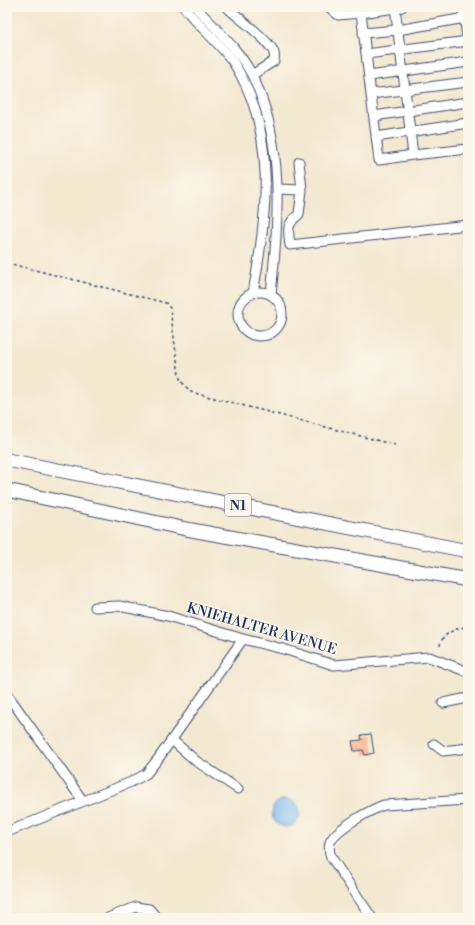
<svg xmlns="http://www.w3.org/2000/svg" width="475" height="925" viewBox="0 0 475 925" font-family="'Libre Bodoni',serif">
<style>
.water{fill:#75b8eb;stroke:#4874a4}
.building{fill:#f7b08b}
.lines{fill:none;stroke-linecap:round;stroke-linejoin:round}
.minor-casing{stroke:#3b4b6f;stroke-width:11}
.highway-casing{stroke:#3b4b6f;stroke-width:15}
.path{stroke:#3b4b6f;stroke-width:1.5;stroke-dasharray:3 3;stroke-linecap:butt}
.minor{stroke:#fff;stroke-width:9}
.highway{stroke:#fff;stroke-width:13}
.labels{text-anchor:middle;stroke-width:3.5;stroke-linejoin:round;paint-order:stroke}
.shield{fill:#fbf7ec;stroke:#5e6b89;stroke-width:1}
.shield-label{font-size:13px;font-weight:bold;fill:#1b2f5e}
.street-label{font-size:14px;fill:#1b2f5e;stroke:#fbf7ec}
</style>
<rect width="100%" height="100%" fill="#fbf7ec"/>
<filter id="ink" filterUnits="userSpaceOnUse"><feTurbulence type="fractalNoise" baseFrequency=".025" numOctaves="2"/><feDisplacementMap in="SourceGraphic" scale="8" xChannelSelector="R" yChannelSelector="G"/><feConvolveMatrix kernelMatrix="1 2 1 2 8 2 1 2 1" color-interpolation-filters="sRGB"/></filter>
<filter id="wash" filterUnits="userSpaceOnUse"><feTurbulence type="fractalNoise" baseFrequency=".012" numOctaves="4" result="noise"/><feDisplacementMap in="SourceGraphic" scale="16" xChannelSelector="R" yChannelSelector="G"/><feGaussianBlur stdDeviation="0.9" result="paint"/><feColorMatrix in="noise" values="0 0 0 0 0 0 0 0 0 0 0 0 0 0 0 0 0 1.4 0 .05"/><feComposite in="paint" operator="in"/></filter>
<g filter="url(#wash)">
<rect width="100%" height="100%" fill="#f3e8d0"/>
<path class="water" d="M272 813a14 14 0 1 1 28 0a14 14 0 1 1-28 0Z"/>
<g id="blocks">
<path class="building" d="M371 734 374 753 365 755 363 750 354 751 352 741 362 740 361 735Z"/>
</g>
</g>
<g filter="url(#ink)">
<use href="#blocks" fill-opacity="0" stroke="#3b4b6f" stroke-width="1"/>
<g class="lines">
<g class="minor-casing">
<path id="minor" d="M184 7C199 27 219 42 233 62 278 131 267 217 253 293
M196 7C215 29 239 49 252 75 286 144 278 222 271 295
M227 7C240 20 262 34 272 49 275 53 275 56 274 61L252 75
M329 7 338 15 361 13 379 160 413 155 468 149
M395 7 413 155
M463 7 468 45
M361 13 402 7
M363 33 398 30 465 18
M366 54 468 41
M369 76 468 62
M371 94 468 82
M374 116 468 102
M376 137 468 123
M278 189 302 190 299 162
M302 190 299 214C286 225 288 229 290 245L468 225
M238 314a22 22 0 1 1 44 0a22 22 0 1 1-44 0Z
M95 607 119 606 168 616 243 639 283 649 334 665 429 657 468 672
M7 694 83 801
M443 703 468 698
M172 740 196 761 238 789
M434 744 443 751 468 748
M7 832 131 782 146 774 158 759 243 639
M108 918 136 907 149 909 157 918
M372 918 331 857C329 851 328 844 332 839 338 828 372 809 384 805L468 800"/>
</g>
<g class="highway-casing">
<path id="highway" d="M7 460 468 551
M7 490 186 529 468 580"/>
</g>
<path class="path" d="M7 263 166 303 170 308 179 375 181 381 191 392 395 445
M440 646C441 634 457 627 468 627"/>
<use href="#minor" class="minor"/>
<use href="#highway" class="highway"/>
</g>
</g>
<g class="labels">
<rect class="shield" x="225" y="494" width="26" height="22" rx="3"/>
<g class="shield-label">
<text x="238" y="510">N1</text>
</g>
<g class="street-label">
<text transform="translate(262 628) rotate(16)" y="5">KNIEHALTER AVENUE</text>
</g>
</g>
<rect width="475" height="925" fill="none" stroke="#fbf7ec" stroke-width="24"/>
</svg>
